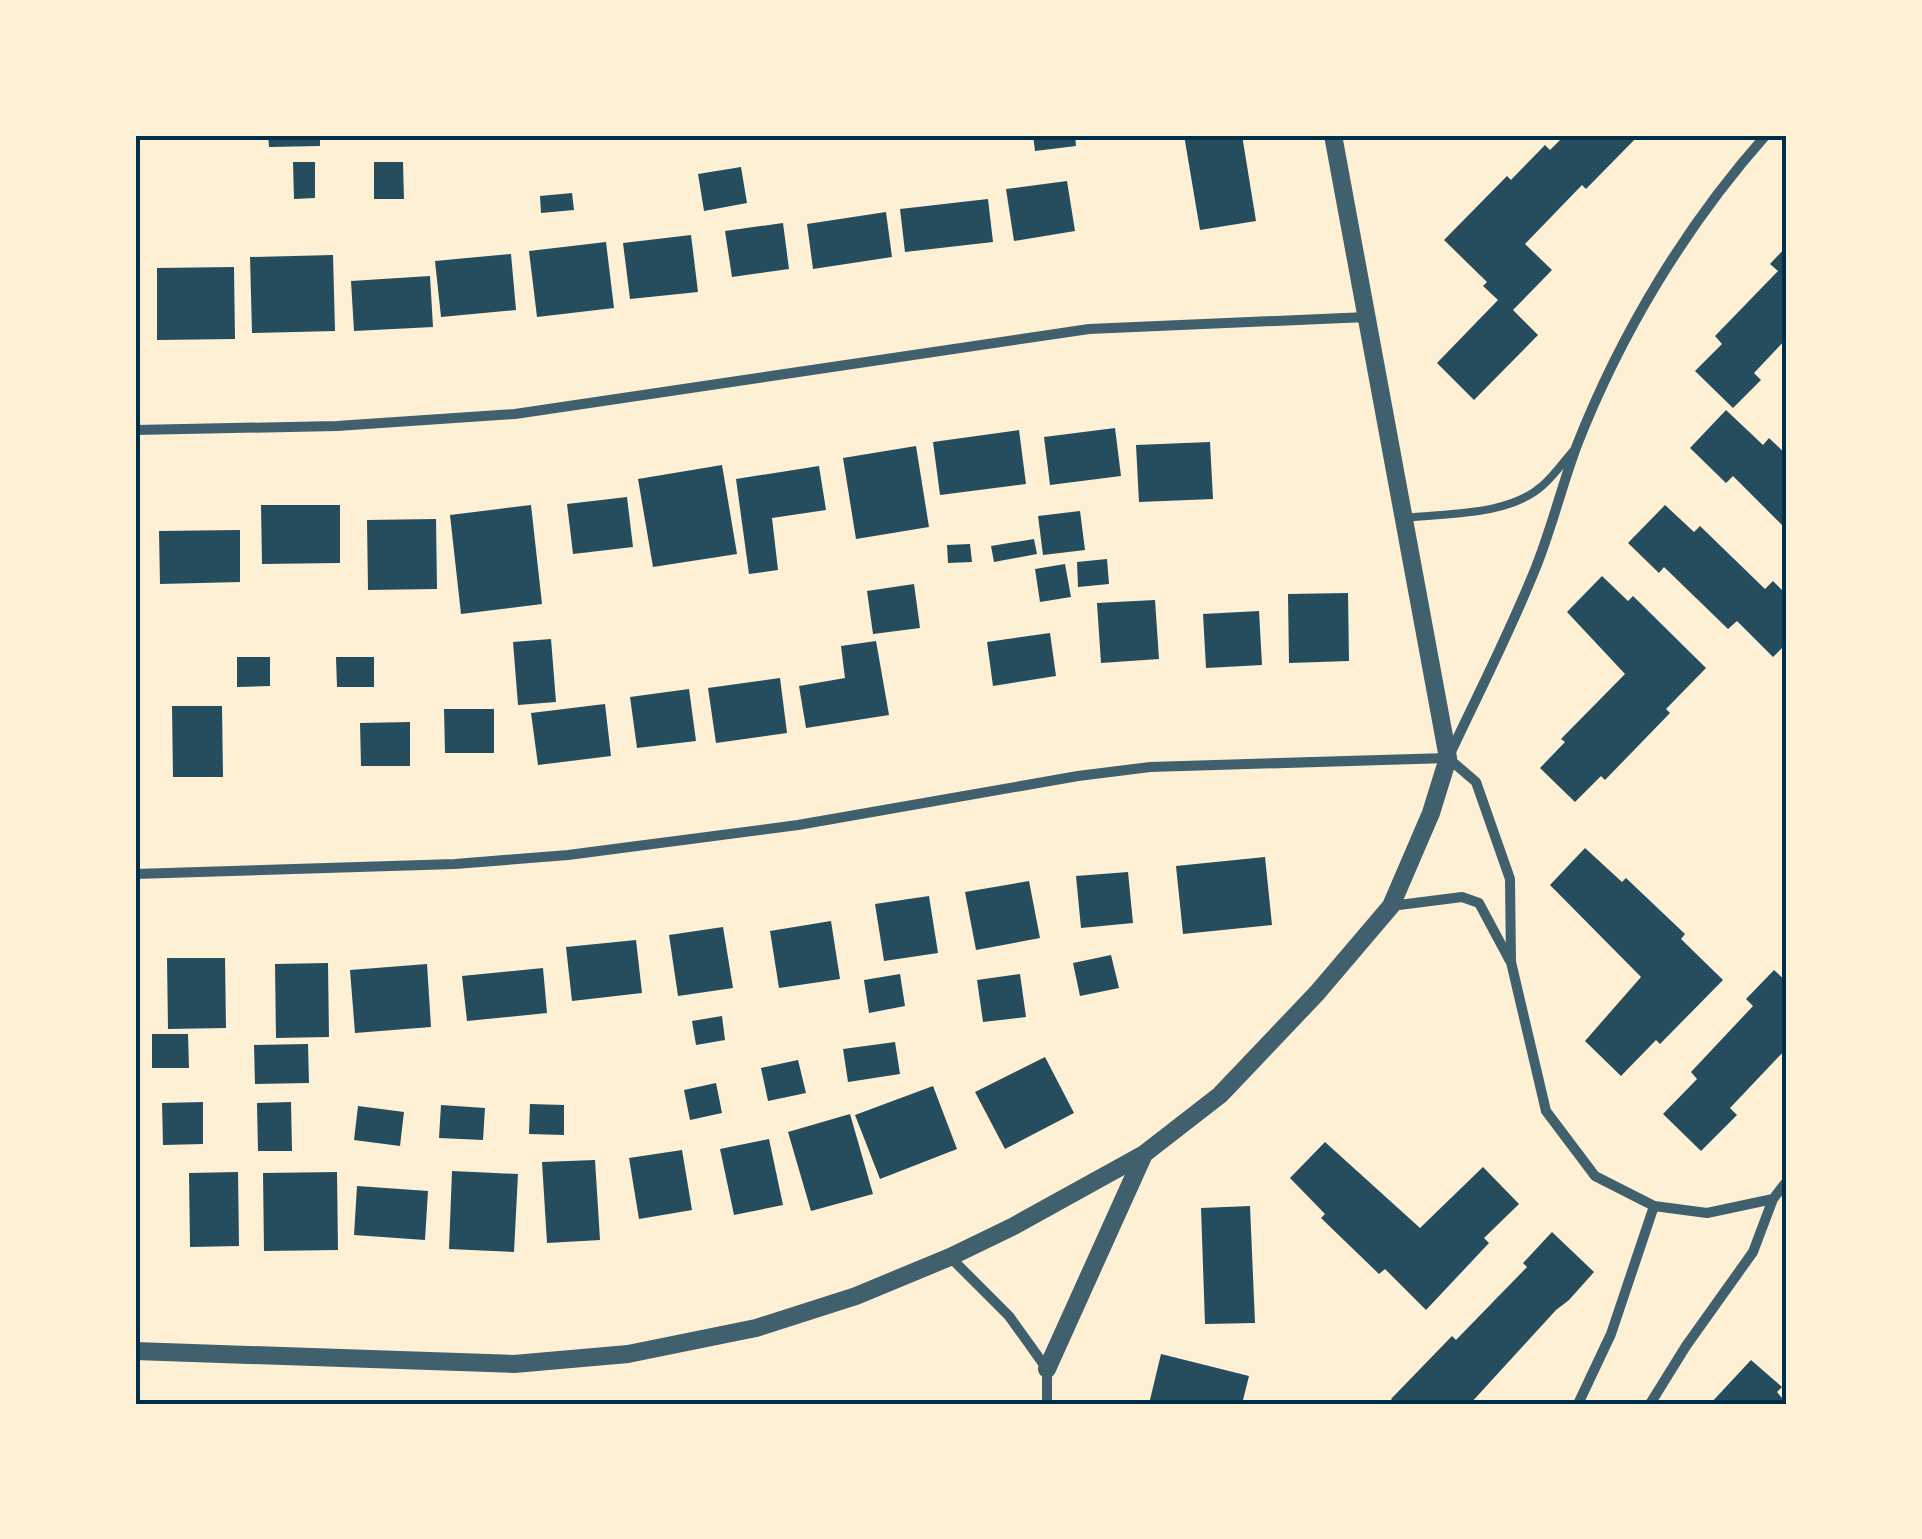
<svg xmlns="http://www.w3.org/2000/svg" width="1922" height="1539" viewBox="0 0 1922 1539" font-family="Lora,serif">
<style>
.building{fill:#264d5e}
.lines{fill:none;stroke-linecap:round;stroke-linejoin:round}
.service{stroke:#3f606c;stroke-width:8}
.minor{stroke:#3f606c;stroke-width:10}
.tertiary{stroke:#3f606c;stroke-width:18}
.neatline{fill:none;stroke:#003049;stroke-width:4}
</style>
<rect width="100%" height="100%" fill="#fdf0d5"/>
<path class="building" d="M268 135H320V146L269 147Z
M1033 135H1075L1076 146 1035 151Z
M1184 135H1242L1256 221 1200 230Z
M1565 135H1639L1586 189 1582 185 1525 244 1552 270 1513 310 1538 335 1474 400 1437 363 1498 300 1483 286 1487 282 1444 240 1507 176 1511 180 1545 145 1550 150Z
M293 162H315V198L294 199Z
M374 162H403L404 199H374Z
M741 167 747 203 704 211 698 174Z
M1067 181 1075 231 1014 241 1006 189Z
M572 193 574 210 541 213 540 196Z
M988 199 993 242 905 252 900 209Z
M886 212 892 257 813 269 807 224Z
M783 223 789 269 732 277 725 231Z
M691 235 698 292 630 299 623 243Z
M606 242 614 308 537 317 529 251Z
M1787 246V338L1754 373 1761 380 1733 408 1695 371 1722 344 1715 336 1778 271 1770 264Z
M511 254 516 310 441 317 435 261Z
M333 255 335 331 252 333 250 257Z
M234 267 235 339 157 340V268Z
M430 276 433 327 354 331 351 281Z
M1726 410 1763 445 1769 438 1787 455V530L1733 476 1726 483 1690 448Z
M1115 428 1121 476 1050 485 1044 437Z
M1019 430 1026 484 940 495 933 442Z
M1210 442 1213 499 1139 502 1136 445Z
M916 446 929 527 856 539 843 458Z
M722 465 737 554 653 567 638 479Z
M819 466 826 510 772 518 778 570 749 574 736 479Z
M627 497 633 547 573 554 567 504Z
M261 505H340V563L262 564Z
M531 505 542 604 461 614 450 515Z
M1665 505 1694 532 1700 526 1765 589 1773 581 1787 595V643L1773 657 1737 621 1728 629 1664 567 1659 573 1628 543Z
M1080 511 1085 550 1043 555 1038 516Z
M436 519 437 589 368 590 367 520Z
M240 530V582L160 584 159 531Z
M1034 539 1037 554 994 562 991 546Z
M970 544 972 562 948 563 947 545Z
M1107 559 1109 584 1078 587 1077 562Z
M1065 564 1071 597 1040 602 1035 569Z
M1602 576 1628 601 1633 596 1706 668 1666 709 1670 713 1605 780 1601 776 1575 802 1540 768 1565 742 1561 739 1625 674 1567 612Z
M914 584 920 628 873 634 867 591Z
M1348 593 1349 661 1289 663 1288 594Z
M1155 600 1159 659 1101 663 1097 603Z
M1259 611 1262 665 1206 668 1203 614Z
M1050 633 1056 676 993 686 987 642Z
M551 639 556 702 518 705 513 642Z
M876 641 889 715 806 728 799 686 845 678 841 646Z
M237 657H270V686L237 687Z
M336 657H374V687H337Z
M780 678 787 733 716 743 708 688Z
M689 689 696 741 637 748 630 697Z
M605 704 611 756 538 765 531 713Z
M172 706H222L223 777H173Z
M444 709H494V753H445Z
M410 722V766H361L360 723Z
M1585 848 1622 882 1626 878 1685 934 1681 939 1723 980 1660 1044 1656 1040 1621 1076 1585 1041 1641 977 1550 885Z
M1265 857 1272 925 1183 934 1176 866Z
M1128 872 1133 923 1081 928 1076 876Z
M1029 881 1040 938 976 950 965 892Z
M929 896 938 953 884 961 875 904Z
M831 921 840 979 779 988 770 931Z
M723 927 733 988 678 996 669 935Z
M636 940 642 993 572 1001 566 947Z
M1111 955 1119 988 1080 996 1073 963Z
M167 958H225L226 1028 168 1029Z
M328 963 329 1037 276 1038 275 964Z
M427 964 431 1027 355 1033 350 970Z
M543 968 547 1013 467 1021 462 976Z
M1774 970 1787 982V1048L1730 1108 1737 1115 1701 1151 1663 1114 1697 1079 1691 1072 1753 1006 1746 999Z
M900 974 905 1006 869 1013 864 980Z
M1020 974 1026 1017 983 1022 977 980Z
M722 1016 725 1040 696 1045 692 1021Z
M152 1034H188L189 1068H152Z
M895 1042 900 1074 848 1082 843 1049Z
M308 1044 309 1083 255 1084 254 1045Z
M1045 1057 1074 1113 1005 1149 975 1092Z
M798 1060 806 1093 768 1101 761 1068Z
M716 1083 722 1113 690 1120 684 1090Z
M933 1086 957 1149 880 1179 855 1115Z
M203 1102V1144L163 1145 162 1103Z
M291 1102 292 1151H258L257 1103Z
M530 1104 564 1105V1135L529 1134Z
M441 1105 485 1108 483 1140 439 1138Z
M358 1106 404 1112 400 1146 354 1140Z
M850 1114 873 1194 811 1211 788 1132Z
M769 1139 783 1205 734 1215 720 1149Z
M1325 1142 1420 1228 1483 1167 1519 1204 1484 1238 1489 1243 1426 1310 1385 1269 1379 1274 1321 1218 1325 1214 1290 1178Z
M682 1150 692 1210 639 1219 629 1158Z
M595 1160 600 1240 547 1243 542 1162Z
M452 1171 518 1174 514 1252 449 1249Z
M238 1172 239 1246 190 1247 189 1173Z
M337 1172 338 1250 264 1251 263 1173Z
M357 1186 428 1191 425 1240 354 1235Z
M1250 1206 1255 1323 1205 1324 1201 1208Z
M1552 1232 1594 1272 1569 1300 1556 1310 1470 1404H1396L1391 1399 1452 1336 1456 1340 1527 1267 1523 1263Z
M1161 1354 1249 1376 1242 1404H1149Z
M1751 1360 1782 1387 1777 1392 1787 1404H1710Z"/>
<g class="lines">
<path class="service" d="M1405 518C1448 513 1508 516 1542 486 1554 476 1564 461 1574 450"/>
<path class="minor" d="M135 430 337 426 515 414 1089 329 1367 317
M1450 754C1479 692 1511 630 1536 567 1552 527 1562 485 1577 445 1621 333 1686 225 1766 135
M1448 758 1476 782 1510 879 1511 962 1546 1111 1595 1176 1654 1206 1707 1213 1773 1199
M135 874 455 864 568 855 798 825 1078 776 1150 767 1448 758
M1391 906 1462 897 1479 903 1510 961
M950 1257 1009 1316 1047 1369V1404
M1578 1404 1611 1334 1654 1206
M1650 1404 1686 1346 1753 1252 1773 1199 1787 1181"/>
<path class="tertiary" d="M135 1351 514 1364 628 1354 756 1328 856 1296 950 1257 1014 1226 1144 1154 1220 1095 1317 993 1391 906 1431 813 1448 758 1333 135
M1047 1369 1144 1154"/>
</g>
<rect width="1922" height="1539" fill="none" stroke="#fdf0d5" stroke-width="275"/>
<rect x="138" y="138" width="1646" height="1264" class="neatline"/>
</svg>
